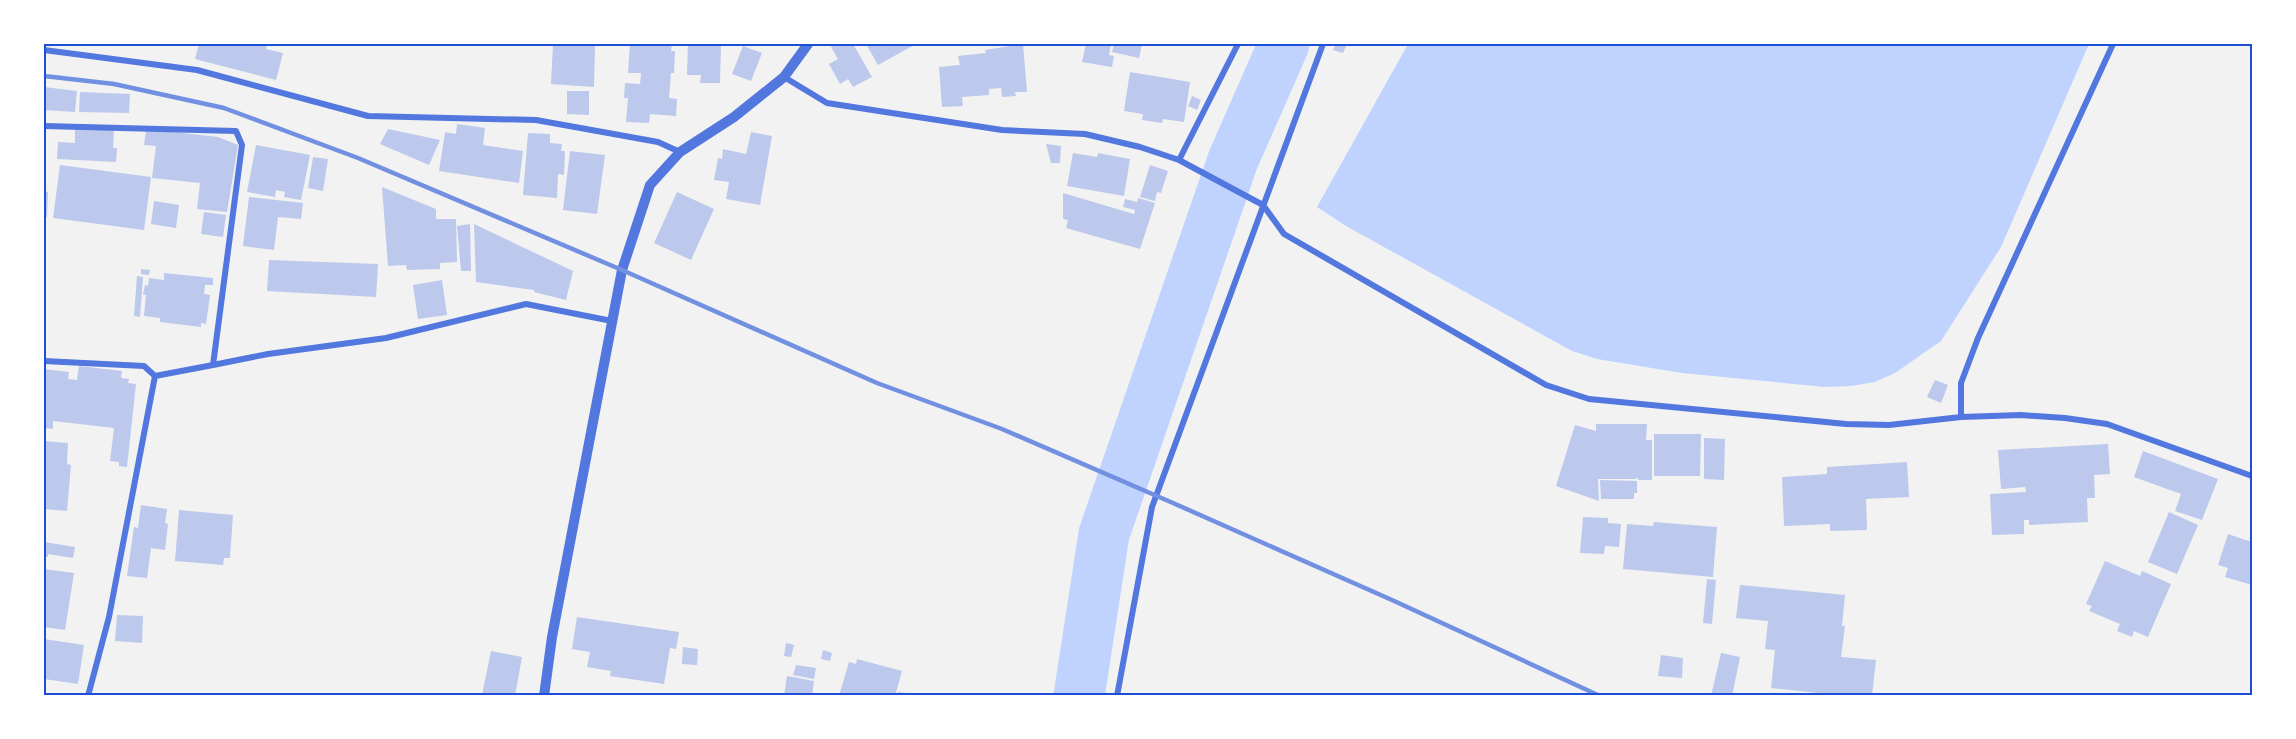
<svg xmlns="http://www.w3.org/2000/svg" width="2296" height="739" viewBox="0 0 2296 739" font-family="'IBM Plex Serif',serif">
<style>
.water{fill:#bfd3fe}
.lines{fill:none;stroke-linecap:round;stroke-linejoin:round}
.river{stroke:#bfd3fe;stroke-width:51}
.building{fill:#bdc9ec}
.minor{stroke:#5277de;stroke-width:6}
.tertiary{stroke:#5277de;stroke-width:10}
.rail{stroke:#7290e2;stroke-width:4.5}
.neatline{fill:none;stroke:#1d4ed8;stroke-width:2}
</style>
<rect width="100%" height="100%" fill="#f2f2f2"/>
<path class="water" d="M1408 44H2089L2001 247 1941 341 1895 373 1875 382 1851 386 1825 387 1682 373 1597 359 1572 351 1346 226 1317 207Z"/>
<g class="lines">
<path class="river" d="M1079 696 1104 534 1233 160 1284 44"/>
</g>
<path class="building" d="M199 44H267L266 49 283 53 276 80 195 59Z
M553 44 595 46 594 87 551 84Z
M630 44H672L671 51H675L674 73H671L669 98 677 99 676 116 650 114 649 123 626 122 628 98H624L625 83 640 84 641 73H628Z
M688 44H721L720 83H700L701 75H687Z
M837 44H853L872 77 853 87 848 79 840 84 829 64 838 59 831 47Z
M866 44H916L878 65Z
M1023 44 1027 92H1015L1016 96 1002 97 1001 88 989 89V95L962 97 963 106 942 107 939 67 960 65 958 56 986 53 985 50Z
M1086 44H1111L1109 55 1114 56 1112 67 1082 62Z
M1114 44H1142L1139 58 1112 52Z
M1336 44H1347L1343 53 1333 50Z
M743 46 762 53 751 81 732 74Z
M1130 72 1190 82 1184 122 1163 119 1162 123 1142 120 1143 114 1124 111Z
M44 87 77 91 75 112 44 110Z
M567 91H589V115L567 114Z
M80 92 130 94 129 113 79 112Z
M1192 96 1201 100 1197 110 1188 106Z
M457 124 485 128 483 145 523 151 519 183 439 171 445 132 456 134Z
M75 127 114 129 113 148H117L116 162 57 159 58 142 75 143Z
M388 129 440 140 429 165 380 144Z
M157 130 218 137 238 145 227 212 197 209 200 183 152 178 156 146 144 145 146 131Z
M751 132 772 136 760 205 726 199 729 182 714 180 718 158 722 159 723 149 746 154Z
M528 133 550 134V143L562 144 561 151H565L564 175 558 174 557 198 523 195Z
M1046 144 1061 146 1060 163H1051Z
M256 145 310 155 301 200 284 197 285 192 276 190 275 197 247 192Z
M570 151 605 155 597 214 563 210Z
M1073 153 1097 157 1098 153 1130 159 1124 196 1067 186Z
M313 157 328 159 323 191 308 188Z
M60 165 151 177 144 230 53 218Z
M1150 165 1168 171 1161 193 1157 192 1155 201 1140 197Z
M382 187 436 209V219H456L457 262 440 263V269L407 270 406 265 388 266Z
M44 191 48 192 47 217H44Z
M677 192 714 209 691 260 654 243Z
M1063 193 1134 214 1135 210 1123 207 1125 199 1137 202 1138 198 1155 203 1140 249 1066 228 1068 220 1063 219Z
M249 197 303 203 301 219 278 217 274 250 243 246Z
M154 201 179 205 176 228 151 224Z
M204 212 226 215 223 237 201 234Z
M470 224 471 271H461L457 226Z
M474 224 573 271 566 300 534 292V290L476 282Z
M269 260 378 264 376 297 267 291Z
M141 269 150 270 149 275 141 274Z
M164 273 213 278V285H205L204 294 210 295 206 324 201 323V327L160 322V318L144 316 146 295 143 294 145 285 148 286 149 278 164 280Z
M137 276 143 277 140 317 134 316Z
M442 280 447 315 418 319 413 285Z
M79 366 122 371 121 378 129 379 128 383 136 384 127 467 119 466V462L110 461 114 428 53 421V429L44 428V369L69 372 68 379 77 380Z
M1935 380 1948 385 1941 403 1927 397Z
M1596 424H1647L1646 440H1652V480H1638V477L1636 479H1598L1599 501 1556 486 1575 425 1596 431Z
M1654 434H1701L1700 476H1654Z
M1704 438 1725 439 1724 480 1704 479Z
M44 441 68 443 67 464 71 465 67 511 44 509Z
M2108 444 2110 474 2094 475 2095 498H2087L2088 522 2029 525V520H2024V534L1992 535 1990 494 2026 492 2025 487 2001 489 1998 450Z
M2143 451 2218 479 2202 520 2175 511 2181 494 2134 477Z
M1907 462 1909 497 1866 499 1867 530 1830 531V524L1784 526 1782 477 1827 474V467Z
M1600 480 1637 481V493H1634V499H1601Z
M141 505 167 509 165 523 168 524 165 550 151 548 147 578 127 576 134 527 138 528Z
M179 510 233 515 230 558H224L223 565 175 561Z
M2169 512 2198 525 2177 574 2148 562Z
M1583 517 1608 518V523L1621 524 1619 547 1605 546 1604 554 1580 553Z
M1654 522 1717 527 1713 577 1623 569 1627 524 1653 526Z
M2228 534 2252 542V585L2225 577 2228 568 2218 565Z
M44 542 75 547 73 558 48 554V557L44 556Z
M2105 561 2140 576 2142 571 2171 584 2148 637 2134 631 2132 637 2117 631 2120 624 2089 611 2092 606 2086 604Z
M44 569 74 573 65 630 44 627Z
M1707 579 1716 580 1712 624 1703 623Z
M1740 585 1845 595 1842 626H1845L1841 657 1876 660 1872 696H1846L1771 688 1775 650 1765 649 1768 621 1736 618Z
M117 615 143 616 142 643 115 641Z
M577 617 679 632 676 649 670 648 664 684 610 676 611 671 587 667 590 652 572 649Z
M44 639 84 645 78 684 44 679Z
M786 643 794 645 791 657 784 656Z
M683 647 698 649 697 665 682 664Z
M823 650 832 653 830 661 821 659Z
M491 651 522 657 515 696 482 695Z
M1721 653 1740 657 1732 696H1711Z
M1661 655 1683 658 1682 678 1658 676Z
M857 659 902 671 895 696H839L849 662 856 664Z
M796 665 816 668 814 679 793 675Z
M787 676 814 681 812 696H784Z
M898 692 916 694V696H898Z"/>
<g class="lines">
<path class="minor" d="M44 50 197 70 368 116 536 120 658 142 680 152
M784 77 827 103 1002 130 1085 134 1140 147 1179 160 1263 205 1284 234 1546 385 1589 399 1846 424 1889 425 1961 417 2021 415 2065 418 2107 424 2252 476
M44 126 236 131 242 145 213 365 155 376 109 617 88 696
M1179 160 1238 44
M44 361 144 366 155 376
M213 365 268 354 386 338 526 304 612 321
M1961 417V383L1978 338 2113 44
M1117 696 1152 507 1323 44"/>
<path class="tertiary" d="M544 696 552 637 622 270 650 185 680 152 734 117 784 77 808 44"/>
<path class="rail" d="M44 76 114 84 224 108 358 158 622 270 877 383 1002 429 1173 503 1392 600 1600 696"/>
</g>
<rect width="2296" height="739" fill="none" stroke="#ffffff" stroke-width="90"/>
<rect x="45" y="45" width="2206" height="649" class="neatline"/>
</svg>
